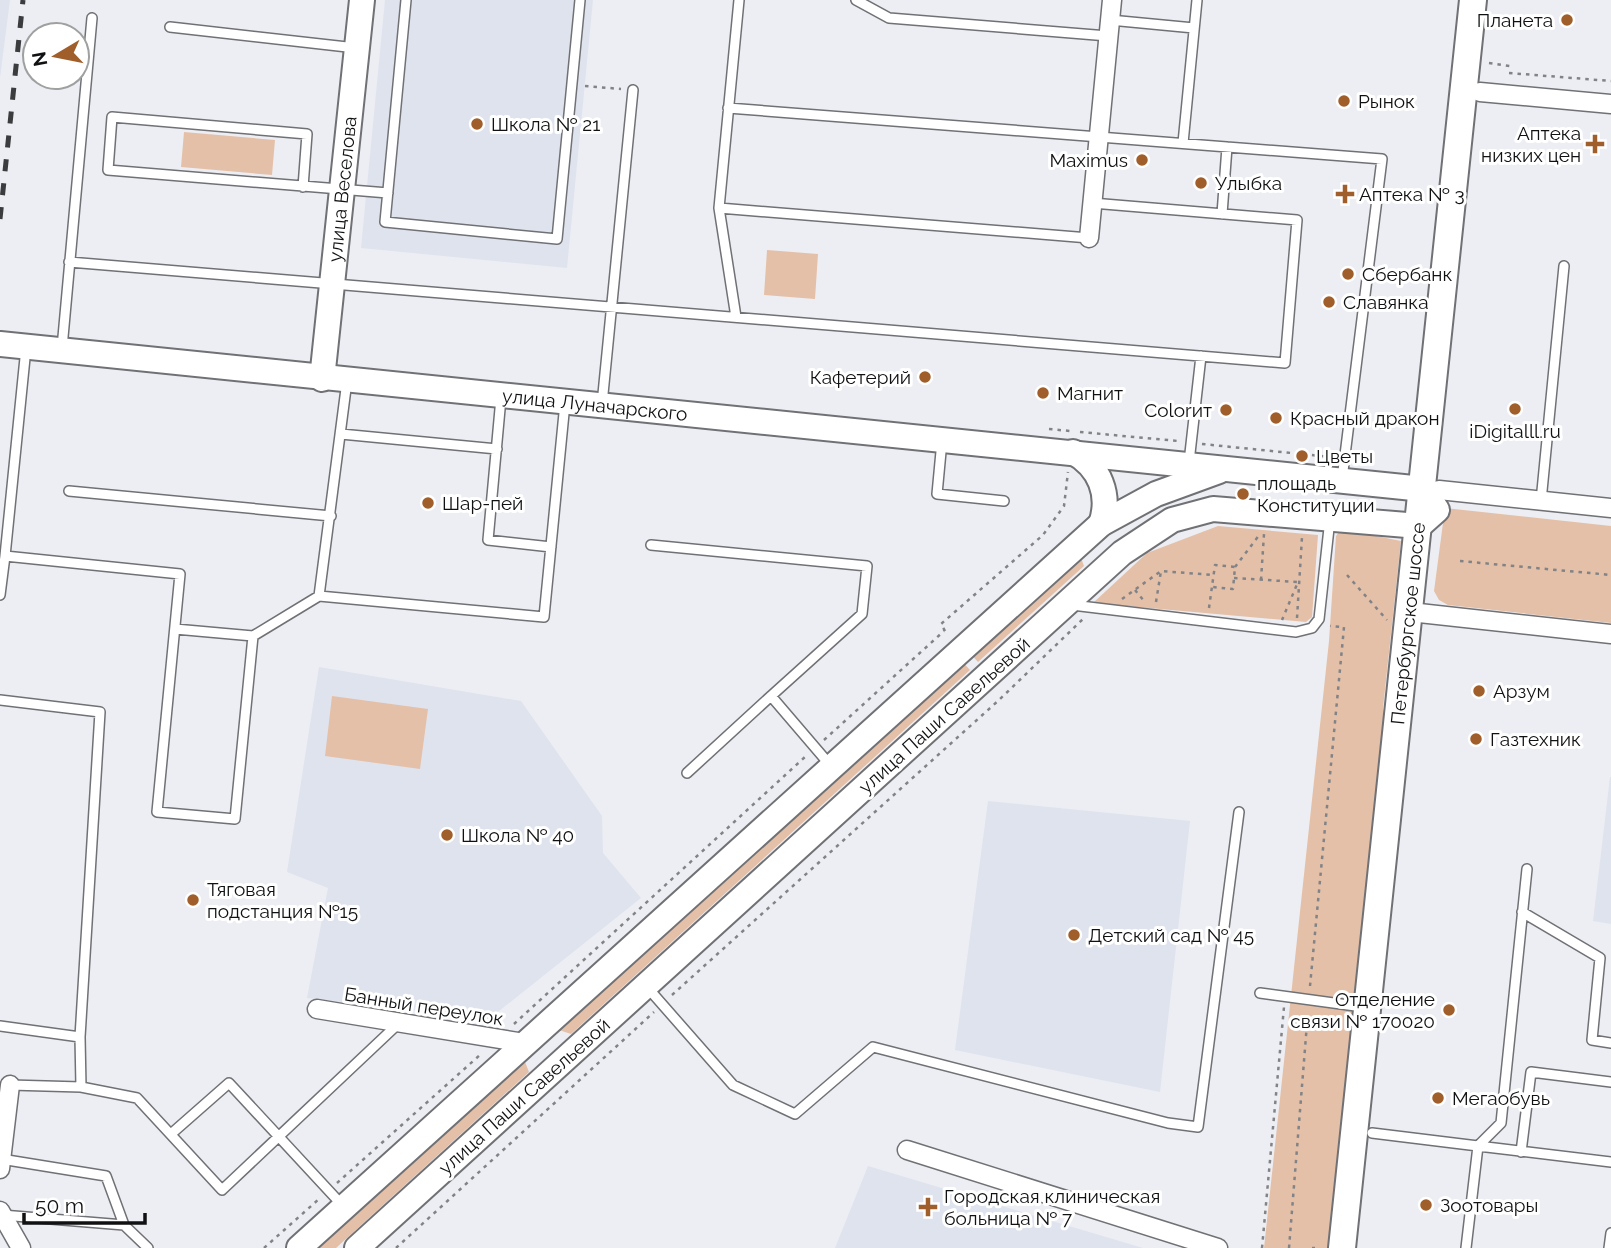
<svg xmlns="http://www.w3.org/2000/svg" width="1611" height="1248" viewBox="0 0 1611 1248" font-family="Raleway,sans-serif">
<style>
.built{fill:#dfe3ee}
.green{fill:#e4c0a8}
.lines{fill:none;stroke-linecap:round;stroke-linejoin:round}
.lane-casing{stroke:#707175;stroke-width:12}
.street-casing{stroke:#707175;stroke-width:21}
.secondary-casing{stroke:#707175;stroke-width:28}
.primary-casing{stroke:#707175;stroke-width:30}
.path{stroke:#828386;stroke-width:2.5;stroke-dasharray:3.5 5;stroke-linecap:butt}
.lane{stroke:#fff;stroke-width:9}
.street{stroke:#fff;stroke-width:18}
.secondary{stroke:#fff;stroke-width:24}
.primary{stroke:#fff;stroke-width:26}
.rail{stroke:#3b3c3e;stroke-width:5;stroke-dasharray:12 12;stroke-linecap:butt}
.poi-dot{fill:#9f5e2a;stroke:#fff;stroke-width:2.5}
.labels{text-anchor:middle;stroke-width:6;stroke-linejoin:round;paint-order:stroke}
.poi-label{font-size:19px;fill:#101112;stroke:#fff;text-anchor:start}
.street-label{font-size:19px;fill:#101112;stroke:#fff}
</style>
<rect width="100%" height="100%" fill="#edeef3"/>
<path class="built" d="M0 0H10L0 78Z
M385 0H593L567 268 361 248Z
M319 667 521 701 602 816 603 853 641 898 489 1019 307 998 328 888 287 872Z
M1610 777H1611V924L1593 921Z
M988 801 1190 821 1160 1092 955 1050Z
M868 1166 1143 1248H835Z"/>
<path class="green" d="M184 132 275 140 272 175 181 167Z
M767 250 818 254 815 299 764 295Z
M1445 508 1611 526V623L1448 605 1439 600 1434 591Z
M1218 526 1318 535 1312 617 1306 622 1093 603 1147 553Z
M1341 529 1401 541 1383 708 1386 730 1328 1248H1264L1329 641 1336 536Z
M1080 555 1084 566 978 662 968 651Z
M960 659 970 670 571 1034 559 1030 560 1023Z
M332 696 428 709 420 769 325 756Z
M518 1062H525L529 1072 336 1248H313Z"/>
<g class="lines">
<g class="lane-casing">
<path id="lane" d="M406 0 385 222 557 239 580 0
M739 0 719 208 1089 238
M856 0 889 18 1108 36
M1110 20 1194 28
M170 27 356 48
M728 108 1382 159 1342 479
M1183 143 1197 0
M303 187 307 134 112 117 108 170 388 193
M719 208 736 317
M1222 214 1227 147
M69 262 1285 363 1297 220 1092 203
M26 348 5 556 180 574 157 812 235 819 253 636
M62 348 92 18
M501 398 488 540 551 547
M602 404 633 90
M341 434 497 449
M942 441 937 494 1004 501
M1189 462 1201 356
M69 491 331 516
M1541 501 1564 266
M651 545 867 566 862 614 771 696
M0 595 5 556
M319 596 544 617 565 403
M1072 605 1296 632 1312 628 1319 619 1330 519
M175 629 253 636 319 596 347 381
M0 700 100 712 80 1037 0 1026
M687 773 771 696 830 765
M1522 912 1600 958 1592 1040 1611 1043
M647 987 733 1085 795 1114 873 1047 1168 1123 1198 1127 1239 812
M1260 993 1363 1007
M80 1037 81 1087 137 1098 222 1190 398 1024
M10 1085 81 1087
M1372 1133 1478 1146 1466 1248
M171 1134 229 1083 343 1206
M1478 1146 1501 1123 1527 869
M1478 1146 1611 1162
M1521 1152 1531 1072 1611 1082
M1 1159 106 1176 124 1225
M2 1215 124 1225 148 1248
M1609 1248 1611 1233"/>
</g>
<g class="street-casing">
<path id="street" d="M1480 92 1611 104
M1089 238 1112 0
M1439 490 1611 508
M1410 612 1611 634
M317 1009 524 1043
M907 1150 1218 1248
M0 1169 10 1085
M0 1211 21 1248"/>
</g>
<g class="secondary-casing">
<g id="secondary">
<path id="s1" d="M0 344 1423 489 1437 510 1419 526 1213 509 1172 520 1122 553 357 1248"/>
<path id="s2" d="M322 379 362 0"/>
<path d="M1073 452C1100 467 1111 495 1101 524"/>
<path d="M299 1248 1101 524 1156 494 1219 471"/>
</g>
</g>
<g class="primary-casing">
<g id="primary">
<path id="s3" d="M1342 1248 1473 0"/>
</g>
</g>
<path class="path" d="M1489 63 1510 66
M1509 73 1611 81
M585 86 621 89
M1049 429 1070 431
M1080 432 1178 441
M1202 444 1331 457
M1460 561 1611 575
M1235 567 1260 534
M1347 575 1387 620
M1234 578 1298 582 1282 620
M1261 580 1264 534
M1135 590 1144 601
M1122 599 1161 571 1213 575
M1156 602 1161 571
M1209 608 1215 565 1235 567 1233 589 1212 587
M1297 618 1302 537
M945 631 941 624 1043 535 1064 506 1068 472
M824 740 944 631
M1310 986 1344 627 1330 626
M672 995 999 700 1083 619
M514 1024 806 756
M337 1183 481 1054
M264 1248 319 1199
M396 1248 654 1012
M1262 1248 1284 1007
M1289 1248 1308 1011
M1312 1248H1315"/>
<use href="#lane" class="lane"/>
<use href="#street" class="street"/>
<use href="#secondary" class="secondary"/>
<use href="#primary" class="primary"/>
<path class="rail" d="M0 219 23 0"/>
</g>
<g class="poi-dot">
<circle cx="1567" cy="20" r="7"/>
<circle cx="1344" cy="101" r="7"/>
<circle cx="477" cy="124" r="7"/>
<path d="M1591.5 133.5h7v7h7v7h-7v7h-7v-7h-7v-7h7z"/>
<circle cx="1142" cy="160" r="7"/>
<circle cx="1201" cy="183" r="7"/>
<path d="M1341.5 183.5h7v7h7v7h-7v7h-7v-7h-7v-7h7z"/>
<circle cx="1348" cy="274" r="7"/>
<circle cx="1329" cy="302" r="7"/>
<circle cx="925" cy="377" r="7"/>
<circle cx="1043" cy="393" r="7"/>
<circle cx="1515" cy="409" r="7"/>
<circle cx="1226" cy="410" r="7"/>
<circle cx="1276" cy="418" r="7"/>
<circle cx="1302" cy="456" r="7"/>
<circle cx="1243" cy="494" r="7"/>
<circle cx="428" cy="503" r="7"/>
<circle cx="1479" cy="691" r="7"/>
<circle cx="1476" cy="739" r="7"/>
<circle cx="447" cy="835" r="7"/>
<circle cx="193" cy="900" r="7"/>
<circle cx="1074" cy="935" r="7"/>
<circle cx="1449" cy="1010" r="7"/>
<circle cx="1438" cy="1098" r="7"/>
<circle cx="1426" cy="1205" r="7"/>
<path d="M924.5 1196.5h7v7h7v7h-7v7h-7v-7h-7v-7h7z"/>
</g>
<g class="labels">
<g class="poi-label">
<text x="1553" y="27" text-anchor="end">Планета</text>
<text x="1358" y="108">Рынок</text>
<text x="491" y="131">Школа № 21</text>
<text x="1581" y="140" text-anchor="end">Аптека<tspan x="1581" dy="22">низких цен</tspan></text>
<text x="1128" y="167" text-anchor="end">Maximus</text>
<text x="1215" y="190">Улыбка</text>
<text x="1359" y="201">Аптека № 3</text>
<text x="1362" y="281">Сбербанк</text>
<text x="1343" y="309">Славянка</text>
<text x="911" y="384" text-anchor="end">Кафетерий</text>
<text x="1057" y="400">Магнит</text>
<text x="1212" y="417" text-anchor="end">Colorит</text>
<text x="1290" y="425">Красный дракон</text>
<text x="1515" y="438" text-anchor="middle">iDigitalll.ru</text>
<text x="1316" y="463">Цветы</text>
<text x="1257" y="490">площадь<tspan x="1257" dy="22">Конституции</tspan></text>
<text x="442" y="510">Шар-пей</text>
<text x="1493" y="698">Арзум</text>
<text x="1490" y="746">Газтехник</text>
<text x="461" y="842">Школа № 40</text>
<text x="207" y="896">Тяговая<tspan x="207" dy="22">подстанция №15</tspan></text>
<text x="1088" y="942">Детский сад № 45</text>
<text x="1435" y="1006" text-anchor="end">Отделение<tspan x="1435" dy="22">связи № 170020</tspan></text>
<text x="1452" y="1105">Мегаобувь</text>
<text x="944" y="1203">Городская клиническая<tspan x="944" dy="22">больница № 7</tspan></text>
<text x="1440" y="1212">Зоотовары</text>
</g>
<g class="street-label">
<text dy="7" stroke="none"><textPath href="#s2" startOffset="191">улица Веселова</textPath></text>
<text dy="7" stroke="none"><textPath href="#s1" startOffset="598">улица Луначарского</textPath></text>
<text dy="7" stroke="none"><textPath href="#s3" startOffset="628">Петербургское шоссе</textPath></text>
<text transform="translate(944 715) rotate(-42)" y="7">улица Паши Савельевой</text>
<text transform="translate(424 1006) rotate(9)" y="7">Банный переулок</text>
<text transform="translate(524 1096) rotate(-42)" y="7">улица Паши Савельевой</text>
</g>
</g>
<g transform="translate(56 56) rotate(260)"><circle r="33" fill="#ffffff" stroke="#9fa0a0" stroke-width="2"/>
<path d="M0-5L12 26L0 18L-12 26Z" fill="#9f5e2a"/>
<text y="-10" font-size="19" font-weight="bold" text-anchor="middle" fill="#101112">N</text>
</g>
<path d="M24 1213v10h121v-10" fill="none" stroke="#101112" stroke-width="3.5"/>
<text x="35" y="1213" font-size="21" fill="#101112" stroke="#ffffff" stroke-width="5" paint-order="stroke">50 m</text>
</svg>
